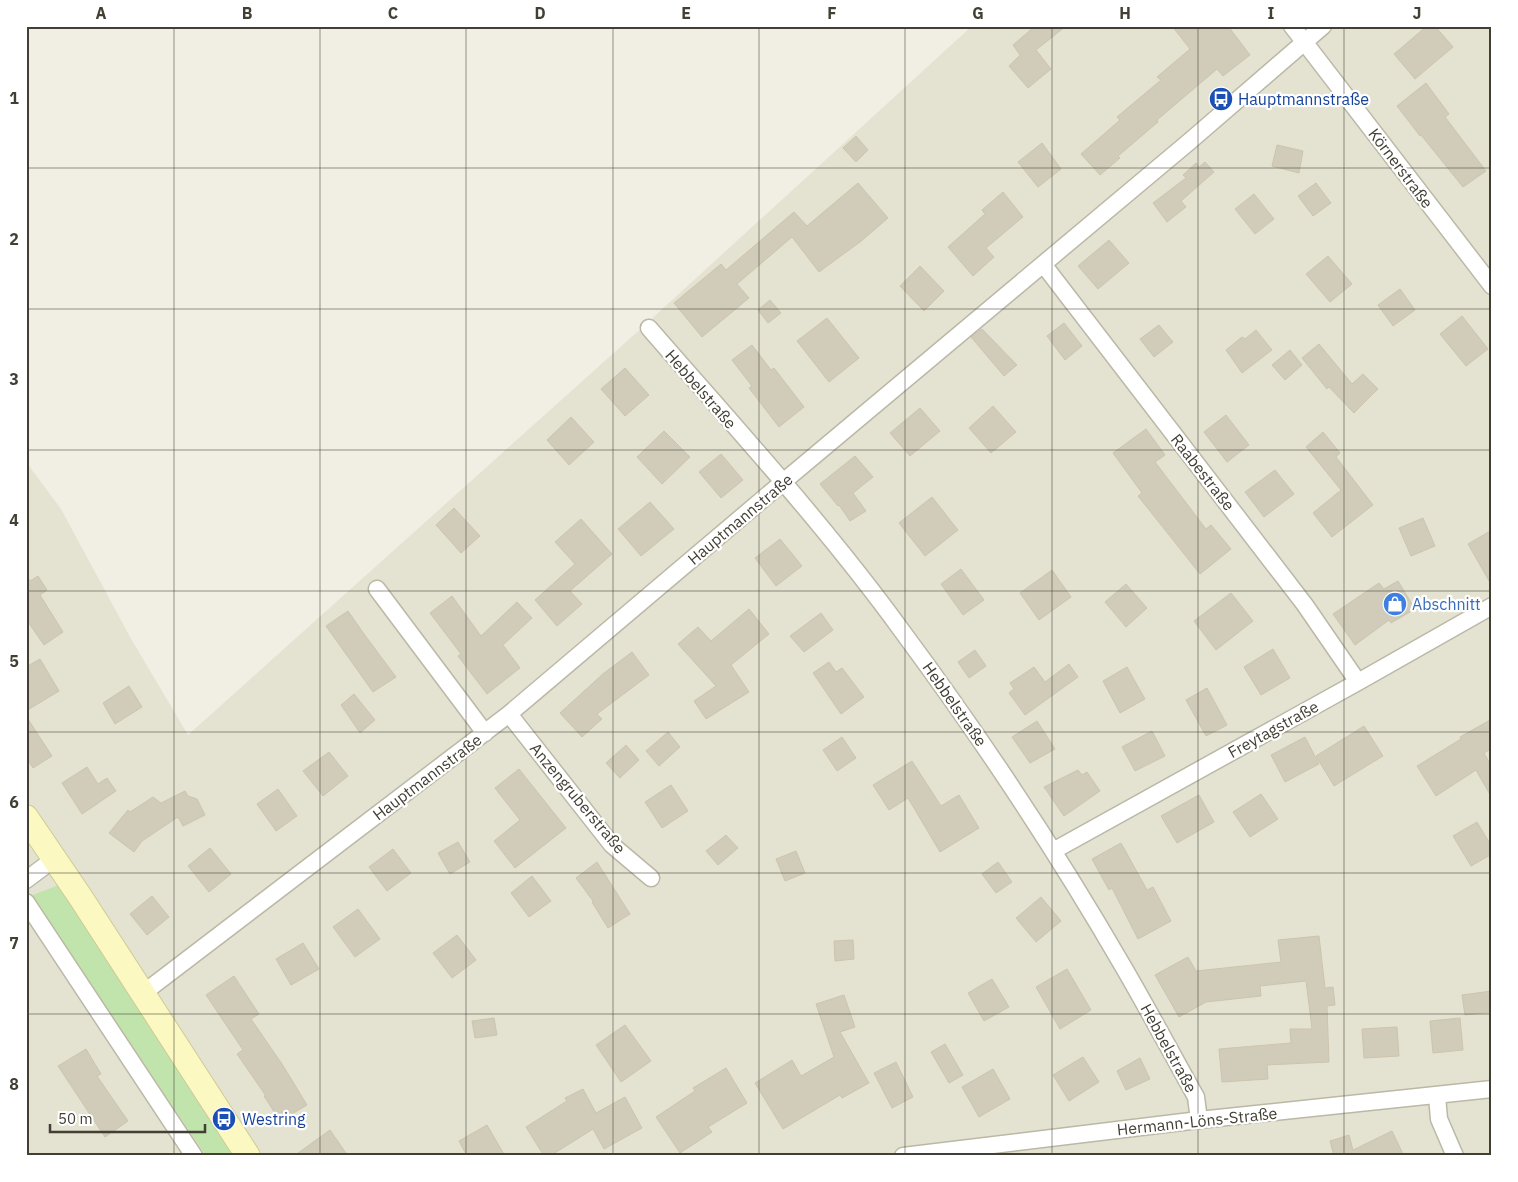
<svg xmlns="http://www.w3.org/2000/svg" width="1518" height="1182" viewBox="0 0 1518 1182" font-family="'IBM Plex Sans',sans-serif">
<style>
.residential{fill:#e4e2d1}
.green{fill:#c1e4ad}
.building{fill:#d1ccb9;stroke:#ccc5ad}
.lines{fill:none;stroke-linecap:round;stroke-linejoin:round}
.street-casing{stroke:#bbb8a6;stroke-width:19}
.secondary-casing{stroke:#cfca95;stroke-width:26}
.street{stroke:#fff;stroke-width:16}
.secondary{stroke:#fcf8c2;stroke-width:24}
.grid{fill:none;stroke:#423f34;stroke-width:1;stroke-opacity:0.55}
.labels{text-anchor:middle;stroke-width:4.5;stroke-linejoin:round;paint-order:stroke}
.transit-label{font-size:16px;fill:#164399;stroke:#fff;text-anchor:start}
.street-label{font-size:16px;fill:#423f34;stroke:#fff}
.shop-label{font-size:16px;fill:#366cbe;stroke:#fff;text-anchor:start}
.neatline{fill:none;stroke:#423f34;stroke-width:2}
.grid-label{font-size:16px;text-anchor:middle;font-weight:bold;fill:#423f34}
</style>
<rect width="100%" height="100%" fill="#f1efe3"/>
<path class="residential" d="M972 26H1492V1156H26V462L61 509 130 637 188 735 636 333Z"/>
<path class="green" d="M59 885 235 1156H206L30 896Z"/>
<path class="building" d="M1035 26H1066L1036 50 1051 69 1028 88 1009 66 1020 55 1013 45Z
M1172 26H1228L1250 55 1223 76 1217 69 1157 120 1158 122 1118 156 1120 158 1100 175 1081 154 1120 120 1117 117 1161 80 1157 77 1190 49Z
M1427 26H1435L1453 47 1415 79 1394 54Z
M1426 83 1449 114 1445 117 1486 171 1463 187 1421 135 1420 136 1397 106Z
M856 136 868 150 856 162 843 148Z
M1042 143 1061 169 1038 187 1018 162Z
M1277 145 1303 151 1299 173 1272 166Z
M1205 162 1214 172 1181 201 1186 207 1167 222 1153 203 1186 178 1183 175 1196 163 1199 167Z
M858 183 888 218 860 242 819 272 792 237 737 284 749 298 702 337 674 303 721 264 726 270 794 212 807 226Z
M1316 183 1331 203 1313 216 1298 196Z
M1003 192 1023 217 986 248 994 257 973 276 948 247 985 214 982 210Z
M1254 194 1274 219 1255 234 1235 209Z
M1109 240 1129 263 1098 289 1078 266Z
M1328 256 1352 284 1330 302 1306 274Z
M920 266 944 291 924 311 900 286Z
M1400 289 1415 310 1393 326 1378 305Z
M770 300 781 313 768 323 758 310Z
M1462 316 1488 349 1466 366 1440 334Z
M827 318 859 358 829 382 797 341Z
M1064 323 1082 346 1065 360 1047 336Z
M1159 325 1173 342 1154 357 1140 339Z
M982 329 1017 365 1004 376 971 337Z
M1256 330 1272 350 1242 373 1226 350 1242 337 1245 339Z
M1319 344 1352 384 1363 374 1378 389 1354 413 1329 387 1327 389 1302 358Z
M752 345 771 370 774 368 804 407 779 427 749 388 752 386 732 360Z
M1290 350 1302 365 1285 380 1272 365Z
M625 368 649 395 625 416 601 389Z
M993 406 1016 432 991 453 969 428Z
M920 408 940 431 910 456 890 433Z
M1226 415 1249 445 1227 462 1204 432Z
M571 417 594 442 569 465 547 440Z
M1146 429 1165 455 1155 462 1206 529 1211 525 1231 549 1200 574 1138 496 1142 493 1113 453Z
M664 431 690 457 662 484 637 457Z
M1323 432 1340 453 1336 457 1373 505 1332 537 1313 513 1341 490 1306 447Z
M721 454 743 480 721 498 699 472Z
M855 456 873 477 853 493 866 511 850 521 839 505 838 506 820 484Z
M1275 470 1294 494 1264 517 1245 492Z
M932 497 958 530 925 556 899 523Z
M650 502 674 529 641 556 618 529Z
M454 508 480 536 461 553 436 525Z
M1423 518 1435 546 1411 556 1399 528Z
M581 519 612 554 570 591 582 604 557 626 535 600 575 564 555 542Z
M1492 530V586L1468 544Z
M780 539 802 566 776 586 755 558Z
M961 569 984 600 963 615 941 584Z
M1052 570 1071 597 1039 620 1020 593Z
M26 574 30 581 38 576 47 590 40 595 63 632 44 645 26 619Z
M1398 581 1415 609 1391 623 1389 620 1355 645 1333 614 1379 583 1384 589Z
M1126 584 1147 608 1126 627 1105 602Z
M1231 593 1253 621 1216 650 1194 621Z
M452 596 481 636 517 602 532 618 503 645 520 668 487 694 458 656 461 654 430 613Z
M749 609 769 634 731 665 749 692 706 719 694 701 716 686 678 644 698 627 711 641Z
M348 611 364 634 396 677 373 692 326 626Z
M821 613 833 630 804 652 790 636Z
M1273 649 1290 678 1261 695 1244 667Z
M975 650 986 666 969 678 958 662Z
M632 652 649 675 597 714 602 719 582 737 560 713 604 673Z
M40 659 59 691 26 711V667Z
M829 662 836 672 842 668 864 697 841 714 813 673Z
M1069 664 1078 677 1025 715 1009 693 1014 689 1010 683 1034 667 1045 682Z
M1127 667 1145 699 1120 713 1103 681Z
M129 686 142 707 115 724 103 703Z
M1207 688 1227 725 1206 736 1186 700Z
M354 694 375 720 360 733 341 705Z
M26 716 52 756 33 768 26 758Z
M1492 719V748L1484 753 1492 767V798L1476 770 1436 796 1417 766 1461 739 1460 737Z
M1037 721 1055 749 1030 763 1012 737Z
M1364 726 1383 756 1334 786 1316 756Z
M1152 731 1165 756 1135 771 1122 747Z
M668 732 680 747 659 766 646 751Z
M842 737 856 758 837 771 823 750Z
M1305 737 1319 764 1285 782 1271 755Z
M626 745 639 760 620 778 606 763Z
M329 752 348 776 323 796 303 771Z
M912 761 941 806 959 795 979 828 940 852 908 798 889 810 873 785Z
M87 767 98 784 107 778 116 791 82 814 62 783Z
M519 769 566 828 515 868 494 841 520 820 495 788Z
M1078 770 1082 775 1087 772 1100 791 1064 816 1044 787Z
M671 785 688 811 662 828 645 802Z
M278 789 297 816 276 831 257 804Z
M185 791 188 796 197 799 205 815 183 826 178 817 142 841 134 852 109 833 128 810 130 812 153 797 161 803Z
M1261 794 1278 819 1250 837 1233 812Z
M1199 795 1214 822 1177 843 1161 816Z
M1477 822 1492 847V854L1471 866 1453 836Z
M726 835 738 848 718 865 706 851Z
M458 842 470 862 450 874 438 853Z
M1121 843 1147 890 1153 887 1171 921 1138 939 1112 888 1109 890 1092 859Z
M210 848 231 874 209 892 188 866Z
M393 849 411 873 387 891 369 867Z
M796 851 805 873 785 881 776 859Z
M597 862 630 914 608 928 592 902 593 901 576 878Z
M998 862 1012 882 996 893 982 874Z
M532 876 551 901 529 917 511 893Z
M152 896 169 917 147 935 130 914Z
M1041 897 1061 921 1036 942 1016 918Z
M358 909 380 939 355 957 333 927Z
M457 935 476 960 452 978 433 953Z
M1319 936 1325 988 1333 987 1335 1005 1327 1006 1329 1062 1267 1065 1268 1079 1222 1082 1219 1049 1291 1043 1290 1029H1312L1306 981 1260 986 1261 996 1206 1002 1179 1017 1155 975 1188 957 1196 971 1281 962 1278 940Z
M853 940 854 959 835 961 834 941Z
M303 943 319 969 291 985 276 959Z
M1067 969 1091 1010 1060 1029 1036 987Z
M234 976 259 1014 251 1019 282 1064 307 1105 280 1121 264 1096H266L237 1054 243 1050 206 995Z
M992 979 1009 1007 984 1021 968 993Z
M1492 991V1012L1465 1015 1462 995Z
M844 995 855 1027 840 1032 869 1083 842 1098 840 1095 783 1129 755 1083 792 1060 801 1076 834 1057 816 1004Z
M494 1018 497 1035 475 1038 472 1021Z
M1460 1018 1463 1050 1433 1053 1430 1021Z
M625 1025 651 1061 621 1082 596 1045Z
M1397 1027 1399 1056 1364 1058 1362 1029Z
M945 1044 963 1075 949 1083 931 1052Z
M86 1049 101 1074 97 1076 128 1121 105 1137 58 1066Z
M1083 1057 1099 1082 1069 1101 1053 1075Z
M1140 1058 1150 1079 1126 1090 1117 1071Z
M896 1062 913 1097 892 1108 874 1073Z
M726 1068 747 1103 708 1127 712 1132 680 1153 656 1117 695 1091 693 1088Z
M993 1069 1010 1099 979 1117 962 1087Z
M583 1089 596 1113 625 1097 642 1128 604 1149 593 1129 550 1156H544L526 1127 567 1101 565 1098Z
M487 1125 505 1156H467L459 1141Z
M330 1130 348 1156H294Z
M1392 1131 1404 1156H1334L1330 1141 1349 1135 1353 1150Z"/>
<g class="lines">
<g class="street-casing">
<path id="street" d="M1292 26 1492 286
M1043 264 1305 605 1358 682
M649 328C735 427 825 525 902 631 982 739 1057 852 1124 968 1149 1011 1172 1054 1196 1097L1199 1120
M377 589 485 733
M509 714 612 845 651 878
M1053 851 1358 682 1492 606
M26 880 54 859
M26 902 194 1156
M142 994 509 714 783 482 1190 141 1323 26
M1437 1096 1439 1119 1455 1156
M903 1156 1199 1120 1492 1089"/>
</g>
<g class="secondary-casing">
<path id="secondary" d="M26 817 81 898 248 1156"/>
</g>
<use href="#street" class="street"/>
<use href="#secondary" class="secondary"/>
</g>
<path class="grid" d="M174 26V1156M320 26V1156M466 26V1156M613 26V1156M759 26V1156M905 26V1156M1052 26V1156M1198 26V1156M1344 26V1156M26 168H1492M26 309H1492M26 450H1492M26 591H1492M26 732H1492M26 873H1492M26 1014H1492"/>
<defs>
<g id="bus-disc" transform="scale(1.25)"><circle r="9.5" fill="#1a4fb4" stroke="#fff"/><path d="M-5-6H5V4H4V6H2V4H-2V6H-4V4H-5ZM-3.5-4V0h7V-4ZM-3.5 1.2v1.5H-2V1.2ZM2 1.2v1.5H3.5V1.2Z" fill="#fff"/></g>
<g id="shop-disc" transform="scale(1.25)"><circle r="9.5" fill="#3f7fe0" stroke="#fff"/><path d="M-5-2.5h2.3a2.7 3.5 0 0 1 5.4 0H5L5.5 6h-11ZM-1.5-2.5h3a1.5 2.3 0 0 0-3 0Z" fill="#fff"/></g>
</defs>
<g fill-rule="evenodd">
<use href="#bus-disc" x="1221" y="99"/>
<use href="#shop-disc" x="1395" y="604"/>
<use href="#bus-disc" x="224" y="1119"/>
</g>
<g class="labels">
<g class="transit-label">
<text x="1238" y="105">Hauptmannstraße</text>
<text x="242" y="1125">Westring</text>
</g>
<g class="street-label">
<text transform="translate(1401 168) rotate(53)" y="6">Körnerstraße</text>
<text transform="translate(701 389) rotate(49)" y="6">Hebbelstraße</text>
<text transform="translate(1203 472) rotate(52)" y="6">Raabestraße</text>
<text transform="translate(740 519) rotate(-40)" y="6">Hauptmannstraße</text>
<text transform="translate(955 704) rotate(55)" y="6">Hebbelstraße</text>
<text transform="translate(1273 729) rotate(-29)" y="6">Freytagstraße</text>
<text transform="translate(427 777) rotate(-37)" y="6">Hauptmannstraße</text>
<text transform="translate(578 798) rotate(50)" y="6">Anzengruberstraße</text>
<text transform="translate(1169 1048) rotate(61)" y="6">Hebbelstraße</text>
<text transform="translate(1197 1121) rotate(-6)" y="6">Hermann-Löns-Straße</text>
</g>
<g class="shop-label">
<text x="1412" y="610">Abschnitt</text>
</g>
</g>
<rect width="1518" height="1182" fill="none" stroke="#ffffff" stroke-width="55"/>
<path d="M50 1124v8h155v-8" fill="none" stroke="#423f34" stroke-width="2.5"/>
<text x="58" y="1124" font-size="15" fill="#423f34" stroke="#ffffff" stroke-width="4" paint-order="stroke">50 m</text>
<rect x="28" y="28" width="1462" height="1126" class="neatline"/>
<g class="grid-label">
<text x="101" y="19">A</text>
<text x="247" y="19">B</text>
<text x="393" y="19">C</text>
<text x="540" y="19">D</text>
<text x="686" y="19">E</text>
<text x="832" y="19">F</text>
<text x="978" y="19">G</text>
<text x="1125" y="19">H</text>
<text x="1271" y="19">I</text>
<text x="1417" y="19">J</text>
<text x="14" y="104">1</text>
<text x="14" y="245">2</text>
<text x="14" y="385">3</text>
<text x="14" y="526">4</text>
<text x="14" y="667">5</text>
<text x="14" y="808">6</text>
<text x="14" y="949">7</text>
<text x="14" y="1090">8</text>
</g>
</svg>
